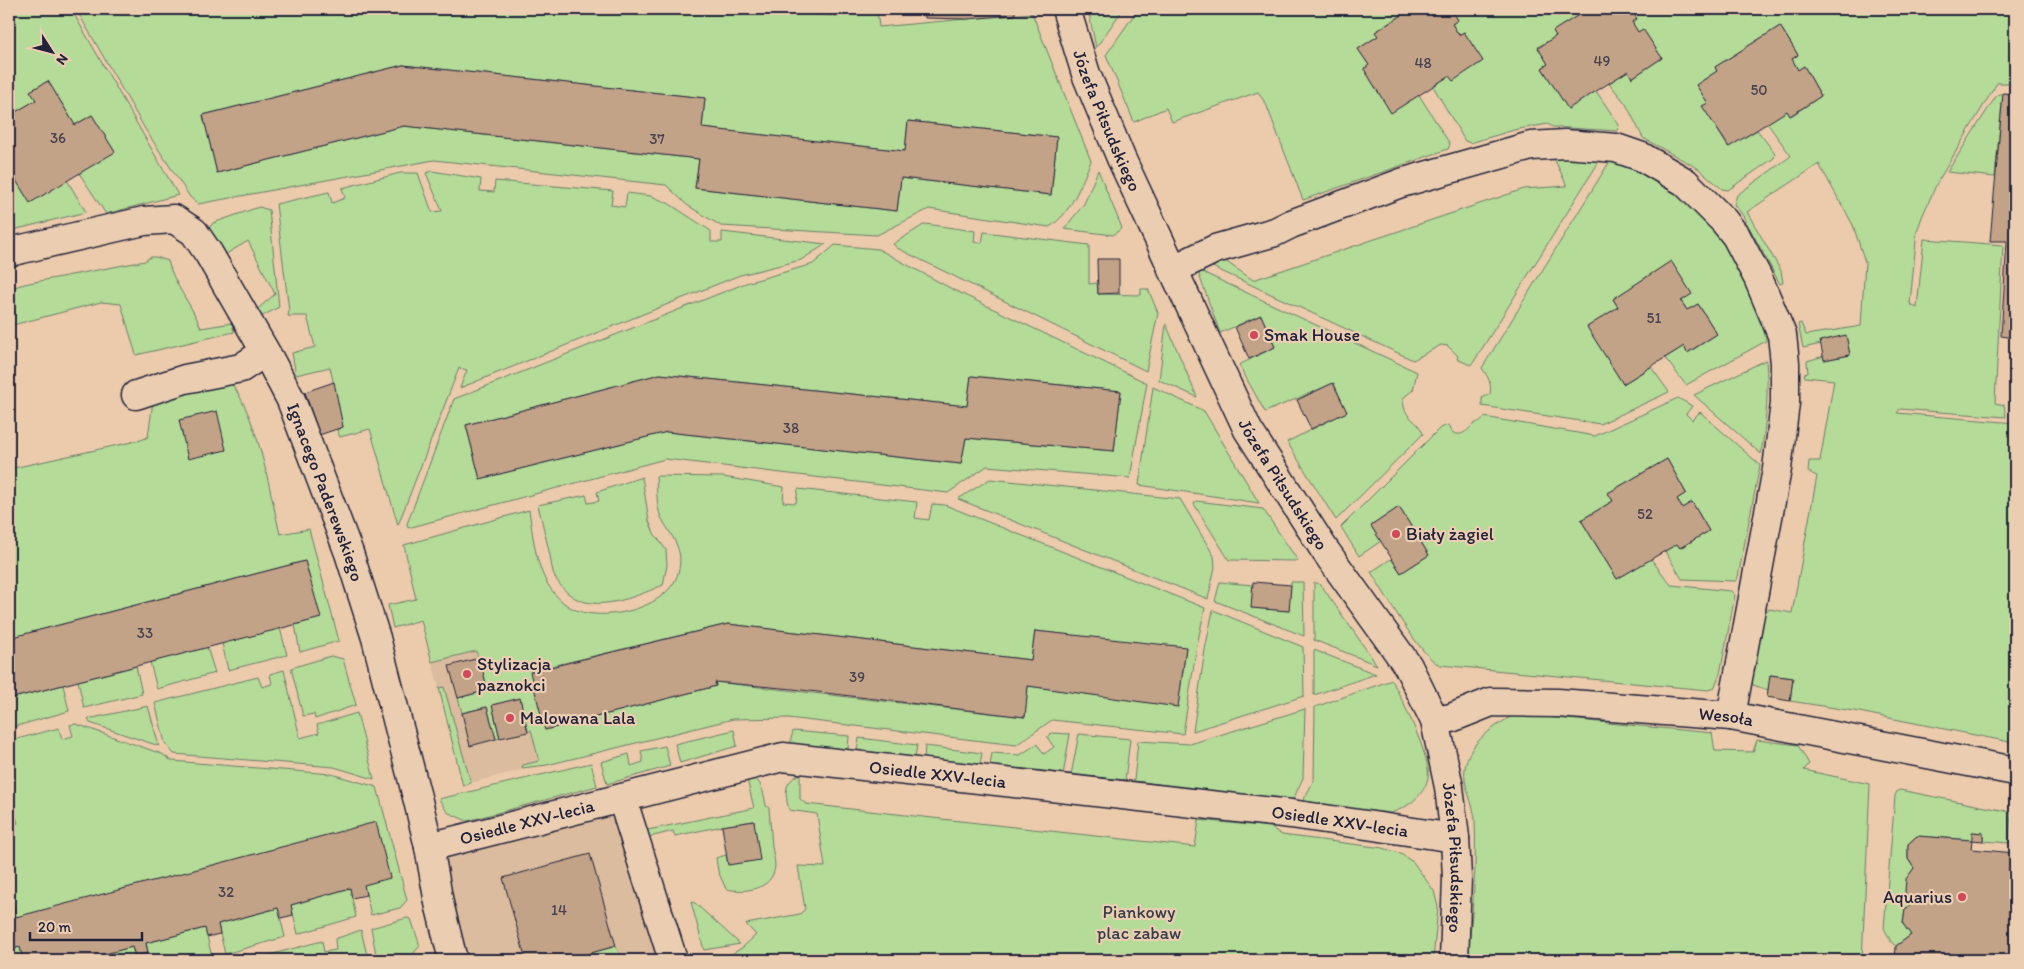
<svg xmlns="http://www.w3.org/2000/svg" width="2024" height="969" viewBox="0 0 2024 969" font-family="Itim,sans-serif">
<style>
.built{fill:#dbbc9e}
.green{fill:#b4db97;stroke:#6b7e69;fill-rule:evenodd}
.building{fill:#c3a388;stroke:#22223b}
.lines{fill:none;stroke-linecap:round;stroke-linejoin:round}
.minor-casing{stroke:#22223b;stroke-width:31}
.minor{stroke:#ebceb2;stroke-width:28}
.poi-dot{fill:#d1495b;stroke:#ebceb2;stroke-width:2}
.labels{text-anchor:middle;stroke-width:4.5;stroke-linejoin:round;paint-order:stroke}
.number-label{font-size:15px;fill:#4a424e}
.street-label{font-size:18px;fill:#22223b;stroke:#ebceb2}
.poi-label{font-size:18px;fill:#22223b;stroke:#ebceb2;text-anchor:start}
.park-label{font-size:18px;fill:#383e49;stroke:#ebceb2}
</style>
<rect width="100%" height="100%" fill="#ebcbab"/>
<filter id="ink" filterUnits="userSpaceOnUse"><feTurbulence type="fractalNoise" baseFrequency=".02" numOctaves="2"/><feDisplacementMap in="SourceGraphic" scale="10" xChannelSelector="R" yChannelSelector="G"/><feConvolveMatrix kernelMatrix="1 2 1 2 8 2 1 2 1" color-interpolation-filters="sRGB"/></filter>
<g filter="url(#ink)">
<path class="built" d="M751 9H839L838 16Z
M476 651 488 690 462 713 487 707 496 739 500 738 492 705 520 698 528 731 531 730 532 733 539 761 523 765 524 769 471 783 444 687 439 688 432 662Z
M622 798 673 960H453L429 847Z"/>
<path class="green" d="M9 9H71L178 195 106 214 79 173 114 151 92 115 75 125 48 81 31 91 36 100 9 116Z
M76 9H751L838 16 839 9H877L879 27 1032 13 1091 161C1082 182 1070 216 1049 227L929 209 877 235 721 226 687 205 666 185 434 160 198 204 190 197 145 129ZM403 65 705 98 702 128 905 151 908 121 1057 137 1051 195 901 178 897 211 695 188 699 159 404 126 217 173 203 115Z
M1088 9H1123L1096 48Z
M1138 9H1412L1376 32 1378 36 1358 49 1369 65 1364 69 1391 112 1419 95 1450 144 1448 149 1303 200 1266 104 1258 92 1172 122 1166 108 1134 122 1106 55Z
M1451 9H1588L1554 31 1556 36 1538 47 1548 64 1542 68 1568 108 1596 91 1619 125 1618 131 1552 127 1548 124 1514 130 1470 143 1465 141 1433 86 1449 76 1482 61 1464 32 1459 35 1452 24 1458 20Z
M1631 9H2015V83H1997L1937 183 1922 217 1917 231 1910 304 1917 308 1924 239 2003 245 1995 403 2004 405 2006 417 1900 409 1897 413 2015 423V743L1854 711 1790 701 1793 678 1771 675 1768 690 1753 685 1752 681 1765 612 1769 609 1792 613 1817 476 1808 472 1809 461H1820L1834 380 1805 377 1804 374 1808 373 1807 361 1824 356V360L1850 355 1846 336 1821 344 1803 348 1798 324 1801 323 1806 335 1861 326 1865 262 1853 225 1819 164 1747 212 1781 271 1783 283 1780 284 1742 214 1734 205 1737 195 1791 156 1767 123 1785 110 1791 116 1821 96 1804 66 1798 70 1792 59 1798 55 1780 26 1715 67 1717 71 1696 85 1708 103 1703 106 1728 147 1757 130 1775 153 1774 158 1728 190 1722 189 1699 169 1643 138 1626 104 1609 83 1628 71 1632 78 1662 58 1643 30 1638 32 1632 23 1637 19Z
M2003 93 1995 177 1947 172 1997 95Z
M1553 156 1600 160 1473 363 1470 365 1457 359 1458 356 1448 346 1441 345 1413 360 1206 264 1222 259 1253 280 1524 189 1567 186Z
M1610 161 1628 164 1689 197 1716 228 1735 261 1762 319 1766 341 1686 385 1665 358 1684 346 1688 353 1717 334 1698 304 1687 310 1681 301 1691 294 1671 262 1613 299 1618 307 1588 327 1623 384 1651 367 1669 392 1600 424 1482 406V398L1490 394C1492 383 1488 377 1482 368Z
M9 169 67 180 86 212 9 231Z
M1098 170 1122 228 1113 235 1064 229 1084 204Z
M432 171 481 179 480 191 494 192 495 181 613 191 611 205 625 207 627 193 651 196 668 203 711 231V242H722V232L826 244 801 260 740 275 460 388 467 370 459 368 398 525 370 429 340 437 337 430 343 427 330 367 296 375 292 353 315 347 307 316H288L289 311 276 204 329 192 332 203 345 198 342 188 400 173H418L432 212 442 211 426 173Z
M259 207 269 210 279 307 257 319 253 313 275 294 248 241 221 257 207 231 213 223Z
M925 224 975 231 974 242 982 243 984 232 1089 245V284L1097 283 1098 294 1141 295V289H1148L1158 313 1146 371 897 248 893 244Z
M835 245 878 249 952 289 1147 383 1130 478 987 466 948 493 665 459 408 528 407 524 454 399 746 283 813 264ZM660 374 967 406 971 376 1121 391 1114 451 966 438 961 464 667 432 480 479 466 425Z
M150 257H156L168 261C174 285 192 305 201 328L232 323 234 332 136 355 121 304 101 302 9 326V289L24 284 145 261Z
M1200 271 1417 372 1413 390 1403 398C1403 420 1418 418 1423 434L1336 520 1287 442 1346 412 1334 383 1265 412 1239 365 1275 347 1261 315 1220 333 1198 272Z
M1166 324 1197 397 1159 380Z
M1766 360C1769 392 1766 422 1761 454L1694 395Z
M232 384C259 422 269 488 280 534L309 529 339 641 300 652 295 625 320 618 305 561 9 638V469L141 440 148 437 153 401 164 397Z
M1153 387 1204 411 1259 503 1139 485Z
M1678 398 1692 406 1686 414 1692 420 1700 412 1760 465 1738 577 1736 581 1682 579 1665 551 1677 544 1680 548 1709 531 1692 502 1682 508 1677 499 1686 493 1667 459 1608 493 1613 501 1581 520 1617 579 1651 559 1671 585 1731 591 1735 595 1720 674 1714 688 1708 690 1440 665C1421 658 1384 592 1371 572L1391 559 1401 573 1429 555 1399 507 1371 526 1381 541 1359 556 1341 527 1440 428 1448 425 1450 426 1452 432C1462 438 1467 430 1474 424 1479 421 1481 422 1484 417L1595 436Z
M656 476 723 477 784 487 783 502 796 503 798 489 917 502 915 518 929 520 932 504 945 505 1205 608 1197 645 1183 734 1052 720 1016 745 788 718 733 719 547 765 522 768 523 765 539 761 532 733 531 730 528 732 520 699 492 705 500 738 496 739 487 707 462 713 458 698 488 690 476 651 432 662 421 620 393 628 388 605 416 599 404 545 529 510C534 542 536 581 564 603 592 627 668 611 678 573 685 548 671 537 661 517 656 506 657 488 656 476ZM728 624 1031 660 1035 631 1186 648 1178 706 1028 686 1025 717 715 682 716 686 545 730 531 671Z
M642 477 649 521 654 533 666 550 667 565 663 585C628 600 579 621 555 577 552 571 551 562 550 555 546 538 542 522 538 505L586 495 588 503 599 501 597 492Z
M990 479 1180 499 1214 556 1215 567 1208 599 958 499Z
M1196 501 1263 509 1298 561 1229 560 1194 504Z
M1220 582 1253 585 1252 608 1289 611 1291 582H1303L1304 636 1215 601Z
M1314 582 1321 585 1377 665 1314 640Z
M1213 610 1303 647 1304 696 1193 731 1205 650Z
M280 628 287 655 228 670 222 643Z
M207 647 215 673 157 689 150 662Z
M1314 650 1376 674 1314 695Z
M331 656 343 659 356 705 315 719 314 714 303 716 291 668Z
M136 666 142 694 84 708 78 681Z
M284 670 300 738 319 733 317 725 357 713 374 779 334 767 174 754 165 743 155 703 258 677 262 687 272 684 270 674Z
M1392 680C1401 698 1432 759 1428 778 1424 796 1406 809 1390 813L1302 803 1314 780 1315 707Z
M63 685 69 711 13 727 9 699Z
M444 687 471 783 463 786 439 688Z
M148 706 159 746 90 723 88 719Z
M1305 709 1303 778 1292 802 1134 781 1138 741 1190 744Z
M1515 714 1712 733 1715 751 1753 752 1757 740 1798 745 1809 764 1804 770 1870 784 1862 960H1468C1472 914 1477 866 1475 820 1474 803 1462 785 1465 768 1469 741 1494 727 1515 714Z
M76 724 162 754 172 761 331 774 377 787 407 900 400 908 371 915 364 885 16 917 9 888V827L18 823 15 814 9 816V741L59 728 62 739 73 736 70 725Z
M734 730 737 746 680 763 675 744Z
M793 731 849 736 848 749 790 744Z
M1051 733 1070 734 1063 775 990 766 992 753 1020 755 1037 744 1044 754 1054 747 1047 737Z
M1079 734 1130 739 1125 780 1071 775Z
M859 738 917 745 915 758 857 750Z
M665 746 670 766 607 784 601 762 629 754 631 766 643 762 641 751Z
M925 746 982 753 980 764 924 759Z
M591 763 597 786 467 821 447 812 439 799Z
M800 774V799L806 804 1195 847 1199 820 1270 827 1282 835 1383 848 1399 853 1413 862 1434 891 1438 907 1433 960H723L743 947 756 935 746 924 800 914 805 909 798 866 825 867 817 814 789 810C785 794 783 782 800 774Z
M746 775C761 776 764 793 766 806L769 808C770 821 771 834 772 847 773 852 775 860 775 866 773 890 745 893 726 889L718 871 716 858 726 855 728 864 754 821 722 826 675 836 673 831 646 838 643 831 754 808Z
M1900 790 2011 812 2009 843 1983 841V833L1973 832 1972 840 1917 836 1908 844V859L1914 868 1913 902 1905 909 1903 924 1911 935 1896 946 1891 942 1884 928 1895 796 1897 791Z
M350 888 356 917 298 934 291 905Z
M691 902 695 903 740 944 704 950Z
M278 908 285 937 225 954 218 924Z
M407 918 411 919 420 946 411 956 377 960 371 928Z
M205 928 212 957 200 960H150L146 943Z
M361 930 368 960H250L322 941 324 952 336 950 335 939Z
M616 946 622 960H566Z
M20 947 23 960H9V950Z
M132 947 136 960H82Z"/>
<path class="building" d="M788 9H805L804 13 788 11Z
M805 9H821V14L804 13Z
M924 9H1015V15L967 19 925 18Z
M1412 9H1451L1458 20 1452 24 1459 35 1464 32 1483 61 1453 81 1449 76 1391 113 1364 69 1369 65 1358 49 1378 36 1375 32Z
M1588 9H1631L1637 19 1632 22 1638 32 1643 29 1662 58 1632 78 1628 71 1568 109 1542 68 1548 64 1538 48 1556 36 1553 31Z
M1780 26 1798 55 1792 59 1798 70 1804 66 1821 96 1790 116 1787 111 1729 147 1702 106 1708 103 1696 85 1717 71 1715 67Z
M403 65 705 98 702 128 905 151 908 121 1057 137 1051 195 901 178 897 211 695 188 699 159 404 126 217 173 203 115Z
M48 81 75 125 92 115 115 152 30 203 9 169V116L36 100 30 91Z
M2003 93 2015 94V338L2001 336 2007 241H1990Z
M1097 259H1119V293L1098 294Z
M1671 261 1692 294 1681 301 1687 310 1698 304 1717 334 1687 353 1684 346 1623 384 1587 327 1618 307 1613 299Z
M1261 315 1275 347 1249 359 1235 327Z
M1846 335 1850 355 1824 360 1820 341Z
M660 374 967 406 971 376 1121 391 1114 451 966 438 961 464 667 432 480 479 466 425Z
M334 382 343 427 319 435 305 392Z
M1333 383 1347 412 1311 429 1297 400Z
M217 411 226 450 188 459 179 420Z
M1667 459 1686 493 1677 499 1682 508 1692 502 1709 531 1680 548 1677 544 1617 579 1581 520 1613 501 1608 493Z
M1399 507 1429 555 1401 573 1371 526Z
M305 561 321 618 9 699V638Z
M1253 582 1291 585 1289 611 1251 608Z
M728 624 1031 660 1035 631 1186 647 1178 707 1028 686 1025 717 793 689 715 682 716 686 545 730 530 672Z
M479 658 488 690 458 698 449 666Z
M1770 675 1793 678 1790 701 1767 697Z
M520 698 528 732 500 738 492 705Z
M487 707 496 739 470 746 462 713Z
M754 821 760 860 728 865 722 826Z
M376 822 390 878 364 885 366 895 352 898 350 888 291 905 293 915 281 918 278 908 218 924 220 934 215 935 207 937 205 928 146 943 148 953 135 956 132 947 82 960H23L20 947 9 950V888L16 917Z
M1972 832 1983 833V841L1972 840Z
M1917 836 1972 840 1971 849 2015 853V960H1895L1896 946 1911 935 1903 924 1905 909 1913 902 1905 892 1906 879 1914 868 1908 859V844Z
M590 854 616 946 566 960H526L503 878Z
M411 956V960H389Z"/>
<g class="lines">
<g class="minor-casing">
<g id="minor">
<path id="s1" d="M1066 9 1086 74 1121 158 1248 430 1324 549 1408 666 1435 721 1449 787 1455 838 1457 878 1454 960"/>
<path id="s2" d="M9 252 144 221 174 219 194 232 209 254 270 360 291 400 349 553 376 638 418 801 429 847 439 903 453 960"/>
<path d="M1172 270 1215 249 1275 232 1291 224 1401 183 1531 146 1565 144 1616 148 1642 157 1685 182 1724 221 1736 236 1758 278 1782 335 1785 363V403L1777 469 1731 716"/>
<path d="M136 395 185 379 241 368 265 352"/>
<path id="s3" d="M1435 721 1451 718 1491 702 1558 703 1731 716 2015 771"/>
<path d="M622 798 673 960"/>
<path id="s4" d="M429 847 783 757 1291 814 1455 838"/>
</g>
</g>
<use href="#minor" class="minor"/>
</g>
</g>
<g class="poi-dot">
<circle cx="1254" cy="335" r="5"/>
<circle cx="1396" cy="534" r="5"/>
<circle cx="467" cy="674" r="5"/>
<circle cx="510" cy="718" r="5"/>
<circle cx="1962" cy="897" r="5"/>
</g>
<g class="labels">
<g class="number-label">
<text x="1602" y="66">49</text>
<text x="1423" y="68">48</text>
<text x="1759" y="95">50</text>
<text x="58" y="143">36</text>
<text x="657" y="144">37</text>
<text x="1654" y="323">51</text>
<text x="791" y="433">38</text>
<text x="1645" y="519">52</text>
<text x="145" y="638">33</text>
<text x="857" y="682">39</text>
<text x="226" y="897">32</text>
<text x="559" y="915">14</text>
</g>
<g class="street-label">
<text dy="6" stroke="none"><textPath href="#s1" startOffset="119">Józefa Piłsudskiego</textPath></text>
<text dy="6" stroke="none"><textPath href="#s1" startOffset="524">Józefa Piłsudskiego</textPath></text>
<text dy="6" stroke="none"><textPath href="#s2" startOffset="485">Ignacego Paderewskiego</textPath></text>
<text dy="6" stroke="none"><textPath href="#s3" startOffset="295">Wesoła</textPath></text>
<text dy="6" stroke="none"><textPath href="#s4" startOffset="521">Osiedle XXV-lecia</textPath></text>
<text dy="6" stroke="none"><textPath href="#s4" startOffset="101">Osiedle XXV-lecia</textPath></text>
<text dy="6" stroke="none"><textPath href="#s4" startOffset="926">Osiedle XXV-lecia</textPath></text>
<text dy="6" stroke="none"><textPath href="#s1" startOffset="944">Józefa Piłsudskiego</textPath></text>
</g>
<g class="poi-label">
<text x="1264" y="341">Smak House</text>
<text x="1406" y="540">Biały żagiel</text>
<text x="477" y="670">Stylizacja<tspan x="477" dy="21">paznokci</tspan></text>
<text x="520" y="724">Malowana Lala</text>
<text x="1952" y="903" text-anchor="end">Aquarius</text>
</g>
<g class="park-label">
<text x="1139" y="918">Piankowy<tspan x="1139" dy="21">plac zabaw</tspan></text>
</g>
</g>
<rect width="2024" height="969" fill="none" stroke="#ebceb2" stroke-width="30"/>
<rect x="15" y="15" width="1994" height="939" fill="none" stroke="#22223b" stroke-width="2" filter="url(#ink)"/>
<g transform="translate(52 52) rotate(126)" stroke="#ebceb2" stroke-width="4" paint-order="stroke">
<path d="M0-4L9 19L0 12L-9 19Z" fill="#22223b"/>
<text y="-8" font-size="14" font-weight="bold" text-anchor="middle" fill="#22223b">N</text>
</g>
<path d="M30 932v8h112v-8" fill="none" stroke="#22223b" stroke-width="2.5"/>
<text x="38" y="932" font-size="15" fill="#22223b" stroke="#ebceb2" stroke-width="4" paint-order="stroke">20 m</text>
</svg>
